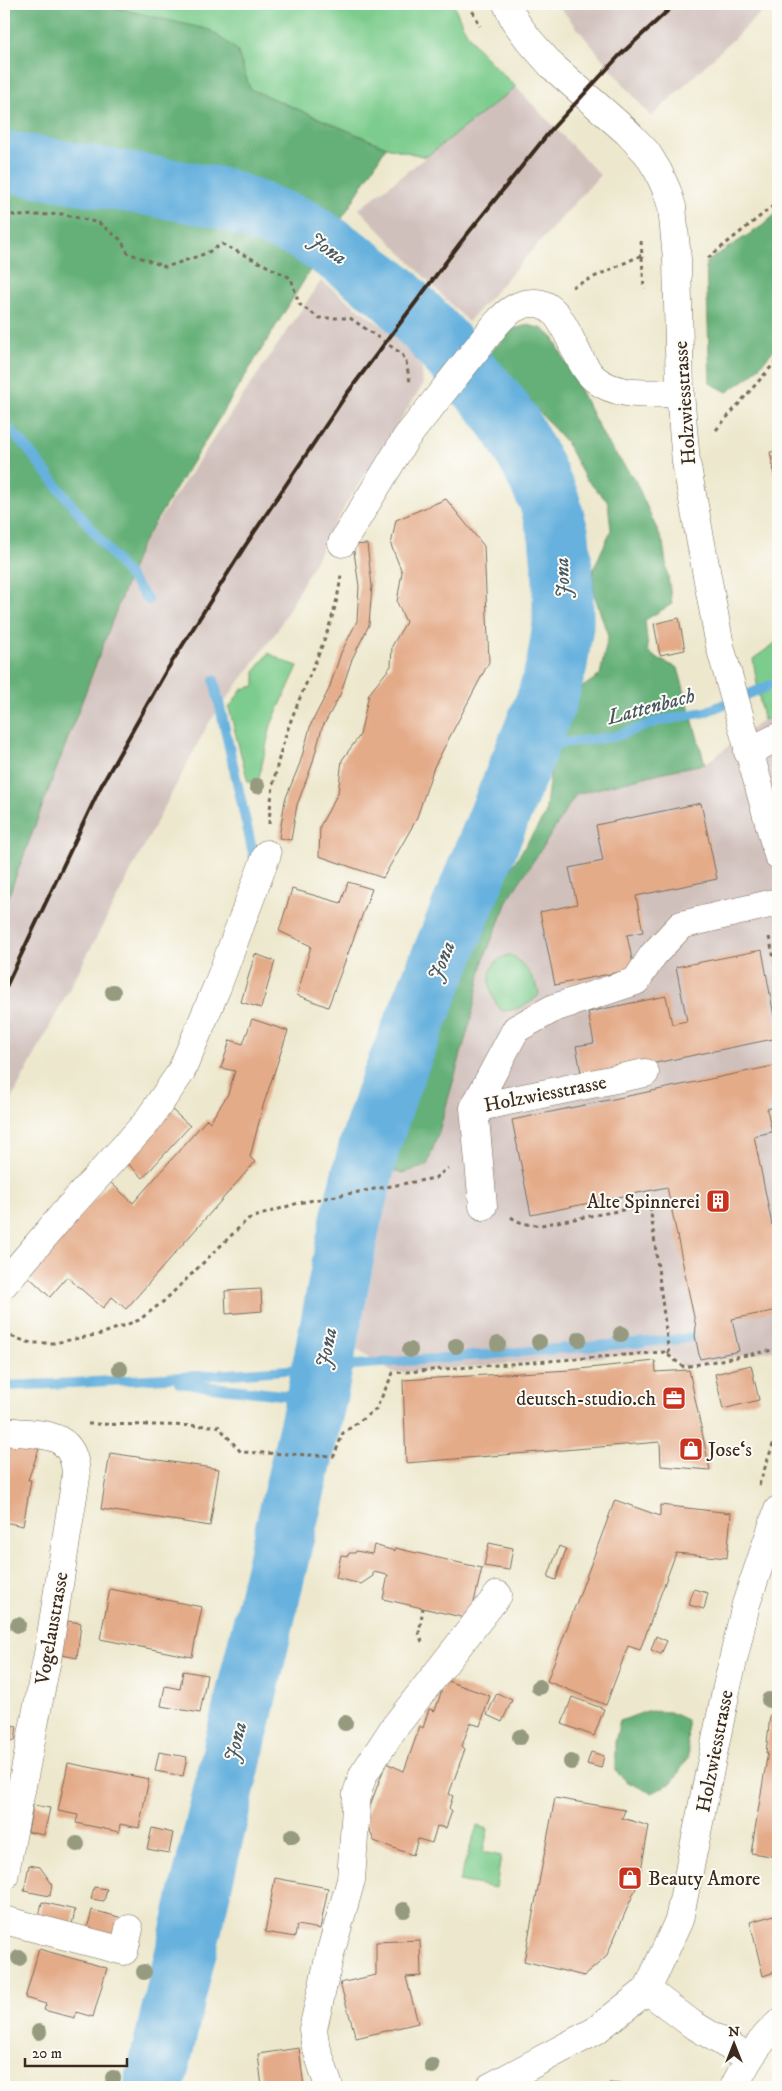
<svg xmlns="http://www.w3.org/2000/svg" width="782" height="2091" viewBox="0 0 782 2091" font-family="'IM FELL DW Pica',serif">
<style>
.industrial{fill:#d0c0bc}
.green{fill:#7ccc8d;stroke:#5c7b56}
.forest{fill:#65b078;stroke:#506d4b}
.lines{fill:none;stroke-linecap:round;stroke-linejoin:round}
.stream{stroke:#66b1de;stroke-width:10}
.river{stroke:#66b1de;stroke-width:61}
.building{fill:#e4ab89}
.minor-casing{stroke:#796c5b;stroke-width:29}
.path{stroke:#796c5b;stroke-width:3;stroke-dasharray:4 4;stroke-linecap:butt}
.minor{stroke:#fff;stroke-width:28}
.rail{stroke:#3b2a1e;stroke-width:4}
.tree{fill:#969a7f}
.labels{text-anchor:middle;stroke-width:4;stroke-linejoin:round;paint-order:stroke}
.street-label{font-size:20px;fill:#3b2a1e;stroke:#fdfcf7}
.poi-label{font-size:20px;fill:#3b2a1e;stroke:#fdfcf7;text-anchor:end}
.water-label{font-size:21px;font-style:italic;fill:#4a5961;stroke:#fdfcf7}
</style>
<rect width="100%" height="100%" fill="#fdfcf7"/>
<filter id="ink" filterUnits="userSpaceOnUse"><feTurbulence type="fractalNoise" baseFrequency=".02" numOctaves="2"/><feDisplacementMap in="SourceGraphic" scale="10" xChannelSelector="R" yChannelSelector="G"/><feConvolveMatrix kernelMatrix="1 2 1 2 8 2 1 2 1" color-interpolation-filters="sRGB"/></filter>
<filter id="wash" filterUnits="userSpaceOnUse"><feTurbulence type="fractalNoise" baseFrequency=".0096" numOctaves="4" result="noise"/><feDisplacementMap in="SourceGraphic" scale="20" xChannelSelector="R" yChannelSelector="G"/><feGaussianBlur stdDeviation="1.12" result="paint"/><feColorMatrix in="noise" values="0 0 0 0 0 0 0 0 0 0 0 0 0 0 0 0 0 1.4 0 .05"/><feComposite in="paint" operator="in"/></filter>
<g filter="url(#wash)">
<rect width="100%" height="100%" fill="#ede8cd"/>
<path class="industrial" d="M557 4H770L651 117Z
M516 87 600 175 468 322 359 209Z
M321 281 421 355 423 385 349 499 277 631 208 724 4 1114V738L117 581Z
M778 716V1349L684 1367 664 1352 393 1373 357 1349 391 1170 402 1173 427 1165 439 1131 471 1019 483 961 508 899 548 839 576 794 668 771 705 764 763 720Z"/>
<path class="green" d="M109 4H454C466 41 488 60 516 87L426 157 386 147 250 89 237 50Z
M778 641V716L763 720 753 659Z
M269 653 283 661 298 666 271 725 258 782H248L229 708 242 689 255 686V671Z
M509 955C523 960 534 978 539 993L538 996C530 1004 512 1013 501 1010 487 993 482 962 509 955Z
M477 1826 488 1829 483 1852 501 1856 496 1888 459 1881Z"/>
<path class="forest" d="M4 4H109L121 9 210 30 237 50 250 89 386 147 140 547 4 908Z
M778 212V345L753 374 727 392 710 383 706 262 762 226Z
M528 325 543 329 554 339 606 441 635 480 663 543 672 604 645 620 648 651 656 658 678 668 705 764 668 771 576 794 548 839 508 899 483 961 471 1019 439 1131 427 1166 402 1173 391 1170V1154L403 1110 460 962 496 891 545 815 554 739 571 695 600 675 608 636 594 594 593 570 611 530 608 502 585 478 566 442 488 355 513 329Z
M647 1711 670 1712 687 1720 688 1758 672 1783 651 1793 628 1782 615 1771V1742L620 1721Z"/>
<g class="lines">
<path class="stream" d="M4 423 26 447 148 600
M214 680 254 858
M528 744 561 743 613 737 659 721 705 712 778 682
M179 1383 316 1399
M319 1383 349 1368
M4 1386C231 1377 457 1357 683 1339L695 1336"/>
<path class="river" d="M4 161 222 198 302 229 342 255 390 290 431 331 496 404 512 427 530 460 549 500 559 536 563 580V625L557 664 547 699 390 1084 370 1144 351 1219 316 1399 154 2087"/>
</g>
<g id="blocks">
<path class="building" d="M778 451V486H777L770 452Z
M446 499 484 546 489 662 434 767 416 820 383 878 319 856 320 826 338 793 342 760 360 735 369 694 391 666 392 646 406 622 397 602 402 572 391 545 396 520Z
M367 544 372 586 369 625 352 659 340 695 322 728 312 765 297 805 291 840 279 838 285 800 300 763 311 724 329 689 341 653 357 621 359 586 353 545Z
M679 618 685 650 660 655 654 624Z
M701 803 717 879 636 896 643 932 627 935 634 969 555 985 540 912 577 904 569 868 603 861 596 825Z
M348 882 372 889 328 1007 297 995 311 946 279 931 292 889 341 903Z
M762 950 778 1038 582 1078 576 1046 594 1043 588 1012 666 996 672 1024 687 1021 676 967Z
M255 954 275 961 261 1008 241 1002Z
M252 1019 288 1031 263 1106 250 1157 255 1162 126 1309 112 1297 103 1308 67 1277 50 1297 27 1275 110 1182 133 1203 207 1119 210 1122 228 1094 235 1071 221 1068 230 1040 243 1044Z
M778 1065V1106L767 1109 772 1132 754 1136 772 1225 778 1224V1246H776L778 1256V1310L732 1319 739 1351 700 1359 695 1336 696 1327 667 1187 531 1215 512 1120Z
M171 1109 190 1126 143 1178 124 1160Z
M261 1289 262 1311 226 1314 225 1291Z
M655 1361 656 1372 689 1370 710 1470 661 1466 660 1442 406 1463 403 1380 570 1370Z
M751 1365 759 1400 723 1409 715 1374Z
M4 1439 40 1446 28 1480H31L23 1526 4 1522Z
M110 1453 219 1469 210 1526 101 1509Z
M615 1500 660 1516V1505L731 1513 727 1558 676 1553 640 1650 628 1646 606 1705 547 1681Z
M489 1543 513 1548 509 1570 484 1566Z
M374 1545 395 1551V1548L482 1568 470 1619 383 1599 388 1575 373 1572V1576L361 1584 336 1578 341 1555 348 1556 349 1553H355L356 1551 372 1554Z
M559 1546 566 1549 556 1580 548 1577Z
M110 1589 202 1607 192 1657 100 1639Z
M693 1589 708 1593 704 1609 689 1605Z
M68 1621 81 1623 77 1658 62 1655V1641Z
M656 1636 667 1641 661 1654 651 1650Z
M183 1671 207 1675 200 1713 161 1706 165 1686 180 1689Z
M445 1680 490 1696 480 1726 470 1723 462 1746 465 1749 449 1794 453 1796 449 1808 452 1811 446 1828 437 1826 432 1843 418 1839 413 1855 374 1841 365 1819 386 1763 404 1771 420 1726 423 1728 429 1709 435 1711Z
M497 1693 512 1700 502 1722 487 1715Z
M572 1697 604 1709 594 1736 562 1724Z
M770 1715 778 1716V1857L751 1853 768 1752 766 1753Z
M8 1725 17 1726 15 1741 6 1739Z
M159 1752 187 1757 183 1776 155 1771Z
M591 1752 604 1756 601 1768 587 1764Z
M68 1763 149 1779 139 1828 120 1824 119 1832 76 1823 78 1815 58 1811Z
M555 1798 625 1810 622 1818 649 1826 639 1881 606 1957 584 1976 524 1961Z
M33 1805 50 1808 44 1835 28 1832Z
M152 1828 173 1833 169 1853 147 1849Z
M29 1865 40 1867 52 1884 50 1896 24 1891Z
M275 1878 328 1888 320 1929 297 1925 295 1937 265 1932Z
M94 1887 107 1889 104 1901 91 1899Z
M42 1902 75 1910 71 1930 38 1923Z
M92 1910 119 1917 113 1939 86 1933Z
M778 1914V1971L763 1976 750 1922Z
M420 1940 421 1976 406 1977 418 2023 356 2038 340 1983 376 1975V1942Z
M39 1949 107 1968 93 2017 76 2012 75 2018 59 2014 44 2010 46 2004 25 1998Z
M299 2048 304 2087H262L258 2054Z
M609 2083 650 2086V2087H609Z"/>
</g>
</g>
<g filter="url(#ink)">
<use href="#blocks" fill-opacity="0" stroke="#796c5b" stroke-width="1"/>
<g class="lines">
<g class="minor-casing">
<path id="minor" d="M507 4 515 21 529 40 552 66 627 132 647 153 658 171 667 191 672 207 677 259 680 393 686 462 720 646 778 855
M342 543 406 438 497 323C507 312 518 303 533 303 566 301 571 359 595 379 618 398 653 393 680 393
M748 752 778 737
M645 1073 474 1108 516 1029 554 1008 636 981 653 955 681 925 778 902
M474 1108 483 1206
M4 1284 65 1212 146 1123 181 1072 217 987 267 854
M4 1431C40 1435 76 1429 76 1477L48 1654 4 1877
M4 1920 124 1951 129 1929
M647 1990 692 2024 749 2058
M329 2087 315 2043 313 2029 330 1954 351 1880 357 1793 363 1775 393 1729 498 1595
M490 2087 595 2031 647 1990 679 1920 726 1691 746 1604 778 1510
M734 2087C746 2063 758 2042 778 2024"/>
</g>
<path class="path" d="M469 4 480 26
M4 212 17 216 62 214 99 223 121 240 128 253 166 267 207 253 222 244 291 278 299 304 319 318H350L402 354 406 362 410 382
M641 241 644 289
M708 258 778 202
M572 287 642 255
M716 430 778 359
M269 824C271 786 279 751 293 715 311 669 336 624 341 574
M769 937 778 975
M511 1217C520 1224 530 1225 541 1225L650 1205 669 1355
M4 1334 31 1343H54L101 1334 139 1320 164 1301 248 1219 298 1203 435 1178 448 1168
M88 1424 218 1426 241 1452 334 1456 343 1433 376 1409 393 1373 664 1352 684 1367 778 1349
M759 1485 778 1430
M422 1642 419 1633 423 1608"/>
<use href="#minor" class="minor"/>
<path class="rail" d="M4 991 100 788 165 673 245 546 346 395 461 242 551 130 619 56 675 4"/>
</g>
<g class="tree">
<circle cx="257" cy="786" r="8"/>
<circle cx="113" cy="992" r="8"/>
<circle cx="621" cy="1334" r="8"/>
<circle cx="579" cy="1339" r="8"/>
<circle cx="539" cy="1342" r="8"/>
<circle cx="498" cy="1344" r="8"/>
<circle cx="456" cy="1346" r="8"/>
<circle cx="410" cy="1350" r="8"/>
<circle cx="120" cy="1369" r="8"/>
<circle cx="18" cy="1625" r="8"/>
<circle cx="539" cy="1687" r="8"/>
<circle cx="769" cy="1700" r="8"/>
<circle cx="345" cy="1723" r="8"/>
<circle cx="520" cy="1737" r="8"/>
<circle cx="571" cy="1762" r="8"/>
<circle cx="292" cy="1836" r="8"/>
<circle cx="77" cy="1844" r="8"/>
<circle cx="404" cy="1910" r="8"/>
<circle cx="19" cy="1958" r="8"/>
<circle cx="144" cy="1972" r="8"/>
<circle cx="39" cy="2032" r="8"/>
<circle cx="432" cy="2066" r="8"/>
<circle cx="113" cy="2078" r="8"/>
</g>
</g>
<defs>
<g id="building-square" transform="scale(1.25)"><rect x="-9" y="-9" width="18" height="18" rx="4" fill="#c8321e" stroke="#fdfcf7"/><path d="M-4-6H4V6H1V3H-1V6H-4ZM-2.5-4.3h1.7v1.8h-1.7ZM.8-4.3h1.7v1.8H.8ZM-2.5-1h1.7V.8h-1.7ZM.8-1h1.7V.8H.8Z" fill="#fff"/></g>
<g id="office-square" transform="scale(1.25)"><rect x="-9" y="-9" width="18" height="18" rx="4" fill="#c8321e" stroke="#fdfcf7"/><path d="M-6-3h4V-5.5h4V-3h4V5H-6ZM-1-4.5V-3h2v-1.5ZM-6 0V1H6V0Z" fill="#fff"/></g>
<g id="shop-square" transform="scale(1.25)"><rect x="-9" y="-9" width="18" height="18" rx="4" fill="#c8321e" stroke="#fdfcf7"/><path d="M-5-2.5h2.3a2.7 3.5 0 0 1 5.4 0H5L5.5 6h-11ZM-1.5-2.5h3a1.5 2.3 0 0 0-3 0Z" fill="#fff"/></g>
</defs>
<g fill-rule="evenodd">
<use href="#building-square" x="718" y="1201"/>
<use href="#office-square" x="674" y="1398"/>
<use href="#shop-square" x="691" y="1449"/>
<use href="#shop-square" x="630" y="1878"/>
</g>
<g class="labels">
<g class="street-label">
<text transform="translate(684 403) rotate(-94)" y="7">Holzwiesstrasse</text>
<text transform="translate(545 1093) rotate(-11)" y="7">Holzwiesstrasse</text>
<text transform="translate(51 1628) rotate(-80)" y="7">Vogelaustrasse</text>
<text transform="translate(714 1751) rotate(-79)" y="7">Holzwiesstrasse</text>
</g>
<g class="poi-label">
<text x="700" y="1208">Alte Spinnerei</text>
<text x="656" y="1405">deutsch-studio.ch</text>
<text x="708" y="1456" text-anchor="start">Jose‘s</text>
<text x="648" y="1885" text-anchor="start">Beauty Amore</text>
</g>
<g class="water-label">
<text transform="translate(328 248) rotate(35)" y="7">Jona</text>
<text transform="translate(562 578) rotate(-93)" y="7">Jona</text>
<text transform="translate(651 706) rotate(-15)" y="7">Lattenbach</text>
<text transform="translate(441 961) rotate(-68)" y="7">Jona</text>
<text transform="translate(326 1348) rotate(-79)" y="7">Jona</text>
<text transform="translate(235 1742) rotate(-77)" y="7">Jona</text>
</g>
</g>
<rect width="782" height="2091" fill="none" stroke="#fdfcf7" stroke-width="20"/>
<g transform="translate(734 2044)" stroke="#fdfcf7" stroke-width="4" paint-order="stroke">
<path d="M0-4L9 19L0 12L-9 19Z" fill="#3b2a1e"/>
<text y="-8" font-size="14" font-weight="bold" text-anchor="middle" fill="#3b2a1e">N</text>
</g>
<path d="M25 2058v8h102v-8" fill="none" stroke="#3b2a1e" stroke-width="2.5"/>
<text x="32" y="2058" font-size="15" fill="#3b2a1e" stroke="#fdfcf7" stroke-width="4" paint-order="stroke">20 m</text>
</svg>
